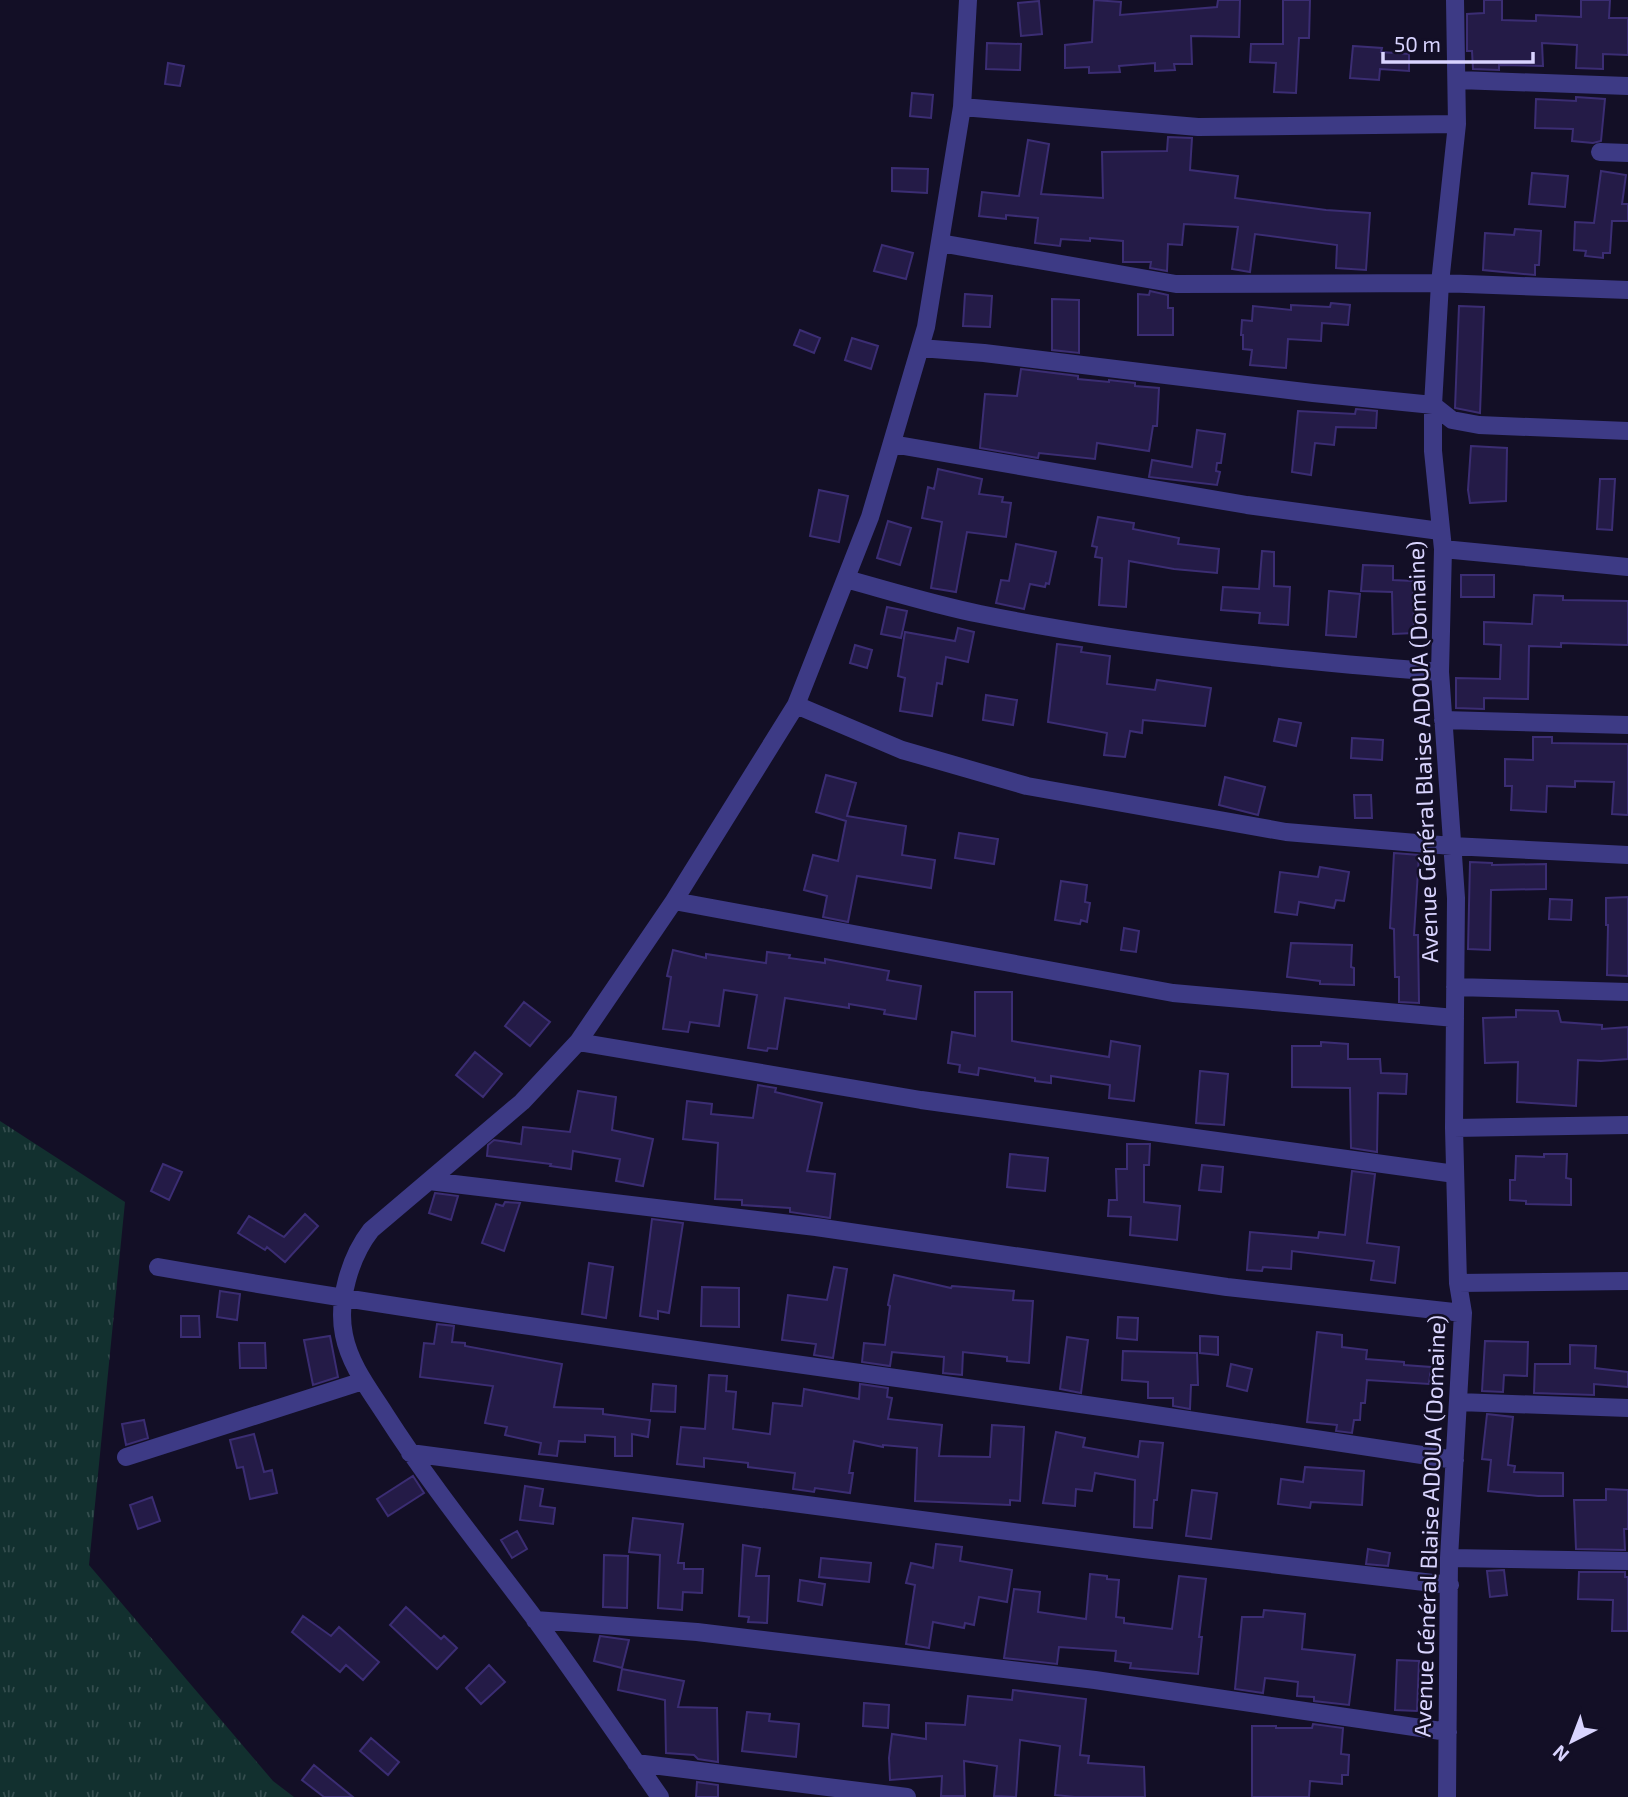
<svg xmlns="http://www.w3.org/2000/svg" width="1628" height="1797" viewBox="0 0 1628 1797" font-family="'Exo 2',sans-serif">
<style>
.grass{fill:url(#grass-tufts)}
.building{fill:#241b47;stroke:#3b2d73;stroke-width:2}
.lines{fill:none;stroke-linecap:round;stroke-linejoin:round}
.minor{stroke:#3d3a85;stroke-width:18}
.labels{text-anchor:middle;stroke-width:5;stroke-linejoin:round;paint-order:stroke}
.street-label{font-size:23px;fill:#d9d4ff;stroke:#130f26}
</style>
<defs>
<pattern id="grass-tufts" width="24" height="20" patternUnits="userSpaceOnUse" patternTransform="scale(1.75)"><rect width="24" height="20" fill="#12302f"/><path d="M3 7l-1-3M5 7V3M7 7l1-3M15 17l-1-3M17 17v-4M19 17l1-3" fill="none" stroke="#344d4e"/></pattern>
</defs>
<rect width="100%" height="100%" fill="#130f26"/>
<path class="grass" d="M0 1121 125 1202 89 1565 273 1781 294 1797H0Z"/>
<path class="building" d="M1094 0 1121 2 1120 15 1217 7 1218 0H1240L1239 37 1191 36 1192 64H1174L1175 70 1155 71V63L1119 66 1120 72 1089 73V67L1065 68V45L1092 42Z
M1283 0H1310L1309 38H1299L1296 93 1274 92 1276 63 1250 62 1251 44H1283Z
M1484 0H1502V20L1536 21V15L1581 17V0H1610L1609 18H1628V55L1603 54V69L1576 68 1577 45 1542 43 1543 66 1499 65V70L1473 69 1472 51H1467V14L1484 13Z
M1039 1 1042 34 1021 36 1018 3Z
M987 43 1021 44 1020 70 986 69Z
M1353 46 1382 48 1381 52 1409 54V71L1380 69 1379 80 1350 78Z
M168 63 184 66 180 86 165 84Z
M912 93 933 95 931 118 910 116Z
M1576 97 1605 99 1601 141 1593 143 1572 141 1573 129 1535 128 1536 99 1576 101Z
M1168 137 1192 138 1190 170 1238 176 1235 198 1326 210 1370 213 1366 270 1336 268 1337 245 1255 234 1250 272 1232 269 1238 227 1184 224 1182 245 1168 244 1167 271 1150 268 1151 262H1123V241L1090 238V241L1061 239 1060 246 1035 243 1038 218 1006 215V219L979 216 982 192 1019 196 1028 140 1049 144 1041 194 1103 198 1102 152 1167 151Z
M892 168 928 169 927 193 892 191Z
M1601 171 1626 175 1622 204H1628V221H1612L1610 253H1603V258L1585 256 1586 251 1574 250 1575 222 1594 223Z
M1532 173 1568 176 1565 207 1529 204Z
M1515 229 1541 231 1539 265H1535V275L1483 270 1485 233 1514 235Z
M882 245 913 253 906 279 874 271Z
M1150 291 1168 295V308H1173V335H1138V294L1149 295Z
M965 294 992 296 990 327 963 326Z
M1052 299 1079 300V353L1052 350Z
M1331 303 1350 305 1348 325 1322 323 1321 341 1288 339 1286 368 1250 365 1252 350 1243 349V335H1241L1242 320 1252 321 1253 306 1291 310V305L1330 307Z
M1459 306 1484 307 1480 413 1455 408Z
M800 330 820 338 814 353 794 345Z
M852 338 878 346 871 369 845 360Z
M1021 369 1078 376V379L1109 382V380L1135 383V386L1159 388 1157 426H1153L1149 451 1097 443 1095 459 1039 453 1038 458 980 448 985 394 1017 396Z
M1356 409 1377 411 1376 428 1336 427 1334 445 1315 443 1311 475 1292 472 1298 411 1355 414Z
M1197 430 1225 434 1221 463H1217L1216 471 1220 472 1217 485 1149 477 1152 460 1192 467Z
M1471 446 1507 448 1506 501 1470 503 1468 490Z
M938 469 982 479 979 494 1003 497 1002 502 1011 503 1006 537 967 532 956 592 931 588 942 522 922 518 928 487 934 489Z
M1600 479H1615L1612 530 1597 529Z
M819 490 848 496 839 542 810 536Z
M1098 517 1134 523 1133 529 1179 538 1178 544 1219 549 1217 573 1174 569 1129 561 1126 607 1099 605 1102 558 1095 557 1097 547 1092 546Z
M888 521 911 528 900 565 877 558Z
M1016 544 1056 552 1049 584 1046 583 1045 587 1030 584 1024 609 996 603 1001 580 1009 581Z
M1262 551 1274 552V586L1290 587 1288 625 1259 623 1260 613 1221 610 1223 587 1259 589Z
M1363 565 1393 566V580L1413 581 1414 633 1393 634 1392 592 1361 591Z
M1461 575H1494V597H1461Z
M1329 591 1360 594 1356 637 1326 635Z
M1534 595 1563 596V600L1628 601V645L1561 643V647L1529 646 1528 699 1484 698V709L1456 708V678L1500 679 1501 645 1484 644V622L1532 624Z
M887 607 907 611 901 638 881 634Z
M958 628 974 632 968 662 946 657 942 684 937 683 932 716 900 711 905 678 898 676 905 632 955 641Z
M1057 644 1082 647 1081 652 1110 656 1107 684 1155 690 1157 680 1211 688 1205 726 1143 720 1142 733 1130 731 1125 757 1104 755 1107 733 1048 722Z
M855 645 872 650 867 668 850 663Z
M986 695 1017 700 1013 725 983 720Z
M1279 719 1301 723 1296 746 1274 741Z
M1533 737H1552V743L1628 744V815L1612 814 1614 782 1575 781V787L1547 786 1546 812 1511 810 1512 786H1505V759L1533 760Z
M1352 738 1383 740 1382 760 1351 758Z
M826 775 856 783 847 816 906 826 902 855 935 860 931 888 857 876 848 922 823 917 827 896 804 890 813 855 838 861 846 821 816 812Z
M1225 777 1265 787 1258 815 1219 805Z
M1354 795H1371L1372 818H1355Z
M959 833 998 839 994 864 955 858Z
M1394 853 1419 855 1414 935H1418L1419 1003 1399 1002V977H1395L1394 929 1390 928Z
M1470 862 1492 863V865L1546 864V889L1491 890 1490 950 1468 949Z
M1320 867 1349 872 1344 901 1336 900 1334 908 1299 902 1297 915 1275 912 1280 872 1318 877Z
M1061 881 1087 885 1085 902 1090 903 1087 922 1081 920 1080 924 1055 920Z
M1628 897V976L1607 975 1608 925H1606V898Z
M1550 899 1572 900 1571 920 1549 919Z
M1124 928 1139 931 1136 952 1121 950Z
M1291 943 1352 945 1351 967 1354 968V985L1320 984V981L1287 977Z
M673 950 706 958V954L766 963 767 952 790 955 789 958 825 963V959L889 971 887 980 921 986 916 1019 884 1014 885 1010 849 1004V1008L785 998 777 1049 768 1048 767 1051 748 1048 757 995 724 990 719 1026 690 1022 688 1032 663 1029 671 977 667 976Z
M975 992H1012V1041L1109 1057 1111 1041 1140 1046 1134 1101 1109 1098 1110 1085 1051 1076V1083L1035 1081V1078L979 1068 978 1075 959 1072 960 1065 948 1063 952 1032 975 1036Z
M524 1002 550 1022 530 1046 505 1026Z
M1516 1010 1558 1011 1561 1022 1602 1025V1029L1628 1027V1059L1601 1061 1578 1060 1576 1106 1517 1102 1518 1062 1485 1063 1483 1018 1516 1017Z
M1321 1042 1348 1044V1059H1380L1381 1073 1407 1074 1406 1094 1378 1093 1377 1152 1351 1148 1350 1088 1292 1087V1046H1321Z
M475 1052 502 1074 483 1097 456 1075Z
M1200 1071 1228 1074 1224 1125 1196 1123Z
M758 1085 776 1088 775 1092 822 1103 807 1171 835 1174 830 1218 790 1212V1208L742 1205V1200L715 1199 718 1143 683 1139 687 1101 712 1104 711 1114 753 1118Z
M578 1091 616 1097 612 1130 653 1139 643 1186 616 1181 620 1159 573 1151 571 1169 550 1166 551 1164 487 1156 488 1145 494 1140 521 1144 523 1127 570 1132Z
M1127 1144H1150L1149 1165H1144V1202L1180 1206 1177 1240 1130 1235 1131 1217 1108 1216 1109 1200H1117L1116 1169H1127Z
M1010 1154 1048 1158 1045 1191 1007 1187Z
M1544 1154H1567L1566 1178 1571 1179V1205L1526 1204V1201L1510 1200V1180H1515L1516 1156 1544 1157Z
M163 1164 182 1172 169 1200 151 1191Z
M1202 1165 1223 1167 1221 1192 1199 1190Z
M1352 1171 1375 1174 1367 1243 1399 1247 1395 1283 1371 1280 1374 1261 1292 1251 1291 1269 1263 1267 1262 1271 1247 1270 1250 1232 1318 1238 1319 1232 1345 1235Z
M435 1193 458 1196 451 1220 429 1213Z
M505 1202 520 1203 504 1251 482 1243 496 1204 503 1206Z
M305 1214 318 1226 285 1262 267 1247 265 1250 238 1233 249 1216 284 1237Z
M652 1219 683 1223 669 1313 658 1311V1319L640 1316Z
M589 1263 613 1267 606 1318 582 1314Z
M834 1267 847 1269 833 1358 814 1355 816 1344 782 1340 788 1295 827 1300Z
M894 1275 951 1288 952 1286 1014 1291 1013 1300 1033 1301 1029 1363 1007 1361V1357L963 1352 962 1375 943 1373 944 1357 892 1352 890 1366 862 1362 864 1343 885 1345 890 1306 888 1305Z
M702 1287 739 1288V1327L701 1326Z
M220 1291 240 1294 237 1320 217 1317Z
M181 1316H199L200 1337H181Z
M1118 1317 1138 1318 1137 1340 1117 1338Z
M437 1324 454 1326 452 1342 465 1343V1346L562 1364 554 1407 603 1409V1414L650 1420 648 1437 632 1434V1456H615V1437L585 1435V1442L559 1441 557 1456 539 1454 541 1443 505 1435 507 1427 485 1423 493 1386 420 1377 424 1343 434 1344Z
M1317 1332 1342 1335V1347L1367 1350 1366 1359 1404 1362V1365L1431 1367 1429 1384 1367 1380 1365 1403H1361L1360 1420H1354L1352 1433 1336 1431 1337 1425 1307 1422Z
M330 1336 338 1377 313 1385 304 1340Z
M1200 1336 1218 1337V1355L1200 1353Z
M1067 1337 1088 1340 1081 1393 1060 1389Z
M1485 1341 1528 1342 1527 1376 1504 1375 1503 1392 1482 1391Z
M239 1343H265L266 1368H240Z
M1570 1345 1596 1346 1595 1368 1628 1372V1387L1594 1384V1395L1534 1393 1535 1364H1570Z
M1123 1351 1197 1353 1198 1385H1191L1190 1409 1173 1406V1398H1148V1382L1122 1380Z
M1231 1364 1252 1369 1247 1391 1227 1386Z
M709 1375 727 1376 726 1391 736 1392 733 1429 770 1434 773 1403 802 1406 804 1389 859 1399 860 1384 888 1388 887 1397 892 1398 888 1419 942 1425 939 1456 990 1457 992 1425 1024 1427 1020 1501 1010 1500V1505L915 1501 917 1448 883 1445V1447L854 1441 849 1473H853L850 1493 815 1488 814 1492 793 1489 795 1473 748 1467V1463L704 1458V1467L677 1464 681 1427 705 1429Z
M653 1384 676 1386 675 1412 651 1411Z
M1487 1414 1513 1417 1508 1465 1515 1466 1514 1472 1563 1473V1496H1538L1488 1491 1491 1460 1482 1459Z
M144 1420 148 1438 126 1445 122 1424Z
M1056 1432 1085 1438 1083 1447 1138 1457 1140 1441 1163 1443 1157 1500H1154L1152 1528 1134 1527 1135 1480 1095 1473 1092 1491 1076 1489 1075 1506 1043 1503Z
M254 1434 264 1472 272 1470 277 1493 250 1499 243 1467 237 1468 230 1440Z
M1305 1467 1364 1471 1362 1505 1311 1502 1310 1508 1278 1504 1281 1479 1303 1482Z
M413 1476 424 1493 388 1516 377 1499Z
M525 1486 543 1489 540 1506 555 1508 553 1524 520 1520Z
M1606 1489 1628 1490V1529H1624L1625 1550 1576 1549 1574 1500H1606Z
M1192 1490 1217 1493 1211 1539 1186 1536Z
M152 1497 160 1521 138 1529 130 1505Z
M633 1518 683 1524 678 1563H684V1569H703L702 1593 683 1592 682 1610 658 1608 660 1555 629 1552Z
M517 1531 527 1549 512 1558 501 1540Z
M936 1544 962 1547 960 1561 1012 1570 1007 1602 979 1597 974 1625 965 1623 964 1628 933 1622 929 1648 906 1644 915 1585 906 1583 911 1563 933 1568Z
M743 1545 760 1548 756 1576H769L767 1623 748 1622 749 1617 739 1616Z
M1368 1549 1390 1553 1388 1566 1366 1564Z
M604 1555 628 1556 627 1608 603 1607Z
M821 1558 871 1563 869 1582 819 1577Z
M1504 1570 1507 1595 1490 1597 1487 1571Z
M1579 1572H1625V1577H1628V1631H1612L1613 1600 1578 1599Z
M1090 1574 1107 1576V1579L1119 1580 1116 1617 1124 1618V1623L1172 1629 1179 1576 1206 1579 1199 1637H1202L1198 1674 1130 1668 1131 1663 1115 1661 1116 1651 1059 1647 1057 1664 1004 1658 1014 1589 1040 1592 1038 1612 1086 1619Z
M800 1580 825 1584 822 1605 798 1601Z
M406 1607 441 1639 444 1636 457 1648 437 1669 390 1625Z
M1264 1610 1305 1614 1302 1649 1355 1655 1349 1705 1314 1701V1697L1297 1696 1298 1682 1265 1678 1263 1693 1235 1689 1242 1617H1263Z
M303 1616 331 1636 339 1627 379 1662 363 1680 346 1665 340 1672 292 1632Z
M600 1636 629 1640 622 1668 594 1661Z
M1397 1660 1419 1661 1417 1711 1395 1710Z
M489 1665 505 1682 481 1704 466 1688Z
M622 1669 684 1681 678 1707 717 1708 718 1762 698 1759 694 1755 666 1753 665 1700 618 1690Z
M1013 1690 1086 1699 1080 1755 1089 1756 1088 1763 1144 1767 1145 1797H1075L1055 1795 1060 1746 1020 1740 1016 1797 994 1796 997 1766 964 1761 965 1796H941L942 1776 890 1780 889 1758 892 1734 926 1739V1723L965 1725 968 1696 1012 1700Z
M864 1703 889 1705 888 1728 863 1726Z
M747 1712 770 1714 769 1721 799 1724 796 1757 742 1751Z
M1313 1724 1343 1728 1341 1754 1349 1755 1348 1775H1342V1784L1310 1781 1309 1797H1252V1726H1276V1728H1312Z
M371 1738 399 1762 388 1775 360 1751Z
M314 1765 326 1775 353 1797H324L302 1780Z
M697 1782 718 1785V1797H696Z"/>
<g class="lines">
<path class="minor" d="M1458 80 1628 86
M962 107 1198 127 1457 124
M1600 152 1628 153
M940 243 1176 284 1440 283 1628 290
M920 348 984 353 1313 393 1433 405 1452 420 1479 425 1628 431
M892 444 1247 505 1440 531
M1443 549 1628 567
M846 579C890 591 935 605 980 614 1132 645 1286 660 1440 672
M796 705 902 750 1027 786 1286 832 1452 846 1628 855
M1443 720 1628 725
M674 901 1173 993 1455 1018
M1455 987 1628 992
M578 1042 921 1100 1455 1174
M1454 1128 1628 1125
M429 1181 816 1227 1227 1287 1463 1313
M158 1267C485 1324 814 1365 1142 1413 1246 1428 1350 1445 1455 1460
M1458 1283 1628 1281
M1458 1402 1628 1408
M410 1453 1144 1549 1450 1585
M126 1457 363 1381
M1449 1558 1628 1561
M535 1620 697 1632 1095 1680 1448 1732
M636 1763 907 1797
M660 1797C619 1738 578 1678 535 1619 484 1551 431 1486 385 1414 369 1389 350 1365 344 1335 337 1301 350 1257 371 1230L522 1102 578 1042 674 901 796 705 870 517 926 327 962 107 968 0
M1447 1797 1449 1558 1463 1313 1458 1283 1454 1128 1456 898 1440 672 1443 549 1433 451V405L1440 283 1457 124 1455 0"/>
</g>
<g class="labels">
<g class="street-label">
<text transform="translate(1423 752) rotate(-92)" y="8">Avenue Général Blaise ADOUA (Domaine)</text>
<text transform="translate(1430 1526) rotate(-88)" y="8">Avenue Général Blaise ADOUA (Domaine)</text>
</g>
</g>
<g transform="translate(1572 1741) rotate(222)" stroke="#130f26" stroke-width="5" paint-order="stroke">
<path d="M0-5L12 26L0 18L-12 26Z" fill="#d9d4ff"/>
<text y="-10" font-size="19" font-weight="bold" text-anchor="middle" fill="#d9d4ff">N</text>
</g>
<path d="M1383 52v10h150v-10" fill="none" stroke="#d9d4ff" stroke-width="3.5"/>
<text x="1394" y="52" font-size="21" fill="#d9d4ff" stroke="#130f26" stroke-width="5" paint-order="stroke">50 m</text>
</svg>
